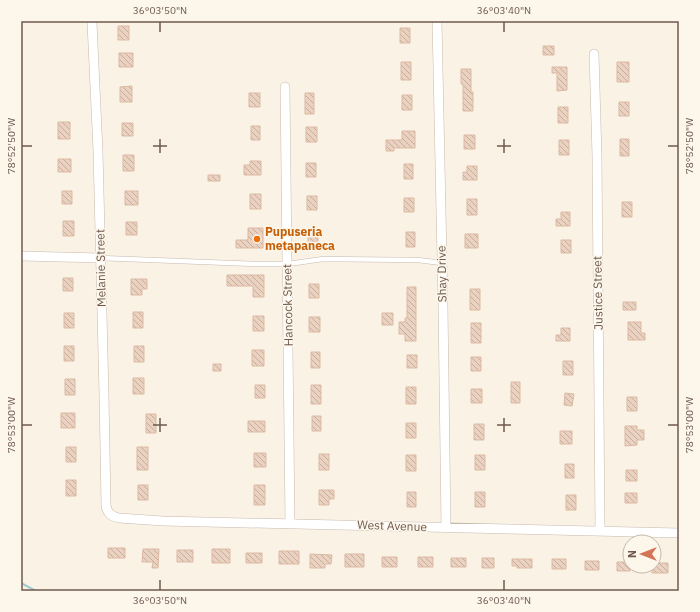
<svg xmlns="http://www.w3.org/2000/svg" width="700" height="612" viewBox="0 0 700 612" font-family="'IBM Plex Sans',sans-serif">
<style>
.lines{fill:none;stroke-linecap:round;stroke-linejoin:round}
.stream{stroke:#a4c9d1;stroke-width:2}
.building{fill:url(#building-back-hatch);stroke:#dcb9a2}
.lane-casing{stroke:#c9b9ad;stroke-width:5.5}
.street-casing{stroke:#c9b9ad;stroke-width:10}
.lane{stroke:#fff;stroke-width:4.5}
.street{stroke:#fff;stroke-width:9}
.ticks{fill:none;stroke:#6f5a4d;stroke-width:1.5}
.food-dot{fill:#e8710a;stroke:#fdf6eb;stroke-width:1.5}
.labels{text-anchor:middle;stroke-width:3;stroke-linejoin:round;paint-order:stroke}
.food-label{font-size:12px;font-weight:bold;fill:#c56008;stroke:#fdf6eb;text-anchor:start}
.street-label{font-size:12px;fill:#6f5a4d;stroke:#fdf6eb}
.neatline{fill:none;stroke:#6f5a4d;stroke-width:1.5}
.ticks-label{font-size:10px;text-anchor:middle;fill:#6f5a4d}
</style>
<defs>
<pattern id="building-back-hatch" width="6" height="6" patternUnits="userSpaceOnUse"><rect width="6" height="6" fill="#ebd1c0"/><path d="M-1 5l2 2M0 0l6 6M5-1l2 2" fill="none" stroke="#c3ad9e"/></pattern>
</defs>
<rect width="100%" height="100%" fill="#f9f2e5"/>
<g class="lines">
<path class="stream" d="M21 583 36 591"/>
</g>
<path class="building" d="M118 26H129V40H118Z
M400 28H410V43H400Z
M543 46H554V55H543Z
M119 53H133V67H119Z
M401 62H411V80H401Z
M617 62H629V82H617Z
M552 67H567V90L557 91V73H552Z
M461 69H471V92H473V111H463V84H461Z
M132 86V102H120V87Z
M249 93H260V107H249Z
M305 93H314V114H305Z
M402 95H412V110H402Z
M619 102H629V116H619Z
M558 107H568V123H558Z
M58 122H70V139H58Z
M122 123H133V136H122Z
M251 126H260V140H251Z
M306 127H317V142H306Z
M402 131H415V148H394V151H386V140H402Z
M464 135H475V149H464Z
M620 139H629V156H620Z
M559 140H569V155H559Z
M123 155H134V171H123Z
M58 159H71V172H58Z
M250 161H261V175H244V165H250Z
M306 163H316V177H306Z
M404 164H413V179H404Z
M467 166H477V180H463V172H467Z
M208 175H220V181H208Z
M62 191H72V204H62Z
M125 191H138V205H125Z
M250 194H261V209H250Z
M307 196H317V210H307Z
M404 198H414V212H404Z
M467 199H477V215H467Z
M622 202H632V217H622Z
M561 212H570V226H556V219H561Z
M63 221H74V236H63Z
M126 222H137V235H126Z
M248 228H263V248H236V240H248Z
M308 231H318V244H308Z
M406 232H415V247H406Z
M465 234H478V248H465Z
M561 240H571V253H561Z
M227 275H264V297H253V286H227Z
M63 278H73V291H63Z
M131 279H147V289H142V295H131Z
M309 284H319V298H309Z
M407 287H416V341H405V334H399V322H405V318H407Z
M470 289H480V310H470Z
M623 302H636V310H623Z
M133 312H143V328H133Z
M64 313H74V328H64Z
M382 313H393V325H382Z
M253 316H264V331H253Z
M309 317H320V332H309Z
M628 322H641V333H645V340H628Z
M471 323H481V343H471Z
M561 328H570V341H556V335H561Z
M64 346H74V361H64Z
M134 346H144V362H134Z
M252 350H264V366H252Z
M311 352H320V368H311Z
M407 355H417V368H407Z
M471 357H481V371H471Z
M563 361H573V375H563Z
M213 364H221V371H213Z
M133 378H144V394H133Z
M65 379H75V395H65Z
M511 382H520V403H511Z
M255 385H265V398H255Z
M311 385H321V404H311Z
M406 387H416V404H406Z
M471 389H482V403H471Z
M565 393 574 394 572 406 564 405Z
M627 397H637V411H627Z
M61 413H75V428H61Z
M146 414H156V433H146Z
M312 416H321V431H312Z
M248 421H265V432H248Z
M406 423H416V438H406Z
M474 424H484V440H474Z
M625 426H637V430H644V440H637V445L625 446Z
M560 431H572V444H560Z
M66 447H76V462H66Z
M137 447H148V470H137Z
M254 453H266V467H254Z
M319 454H329V470H319Z
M406 455H416V471H406Z
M475 455H485V470H475Z
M565 464H574V478H565Z
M626 470H637V481H626Z
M66 480H76V496H66Z
M138 485H148V500H138Z
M254 485H265V505H254Z
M319 490H334V499H329V505H319Z
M407 492H416V507H407Z
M475 492H485V507H475Z
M625 493H637V503H625Z
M566 495H576V510H566Z
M108 548H125V558H108Z
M143 549H159L158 568H152L153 562H142Z
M212 549H230V563H212Z
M177 550H193V562H177Z
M279 551H299V564H279Z
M246 553H262V563H246Z
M310 554 332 555 331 564H325V568H310Z
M345 554H364V567H345Z
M382 557H397V567H382Z
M418 557H433V567H418Z
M451 558H466V567H451Z
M482 558H494V568H482Z
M512 559H532V568H517V566H512Z
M552 559H566V569H552Z
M585 561H599V570H585Z
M617 562H630V571H617Z
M654 563H668V573H652V566H654Z"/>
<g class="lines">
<g class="lane-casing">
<path id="lane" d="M100 258 257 264H288L323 259 418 260 442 263"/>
</g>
<g class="street-casing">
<path id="street" d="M437 21 443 306 446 527
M92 23 98 151 104 395 106 506C108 514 111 516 119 518L163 521 679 533
M594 54 597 156 600 531
M285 87 290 524
M21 256 100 258"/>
</g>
<use href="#lane" class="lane"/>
<use href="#street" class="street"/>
</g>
<path class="ticks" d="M160 22V32M504 22V32M160 139V153M504 139V153M22 146H32M153 146H167M497 146H511M668 146H678M160 418V432M504 418V432M22 425H32M153 425H167M497 425H511M668 425H678M160 580V590M504 580V590"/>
<circle class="food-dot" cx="257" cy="239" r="4"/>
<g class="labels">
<g class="food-label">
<text x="265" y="236">Pupuseria<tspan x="265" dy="14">metapaneca</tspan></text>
</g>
<g class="street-label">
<text transform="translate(101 268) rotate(-91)" y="4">Melanie Street</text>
<text transform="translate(442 274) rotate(-91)" y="4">Shay Drive</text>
<text transform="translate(598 293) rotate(-91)" y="4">Justice Street</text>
<text transform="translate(288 305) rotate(-91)" y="4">Hancock Street</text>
<text transform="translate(392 526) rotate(2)" y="4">West Avenue</text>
</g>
</g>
<rect width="700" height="612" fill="none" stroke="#fdf6eb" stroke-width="44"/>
<g transform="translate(642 554) rotate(270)"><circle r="19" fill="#fdf6eb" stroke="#c4b8ac"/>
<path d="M0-3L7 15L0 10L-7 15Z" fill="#d57558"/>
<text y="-6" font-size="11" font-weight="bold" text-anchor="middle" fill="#6f5a4d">N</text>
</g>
<rect x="22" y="22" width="656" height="568" class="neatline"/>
<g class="ticks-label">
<text x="160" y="14">36°03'50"N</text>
<text x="504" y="14">36°03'40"N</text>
<text transform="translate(689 146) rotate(-90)" y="4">78°52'50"W</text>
<text transform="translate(11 146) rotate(-90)" y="4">78°52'50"W</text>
<text transform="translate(689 425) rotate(-90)" y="4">78°53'00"W</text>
<text transform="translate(11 425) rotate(-90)" y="4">78°53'00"W</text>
<text x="160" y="604">36°03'50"N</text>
<text x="504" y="604">36°03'40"N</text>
</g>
</svg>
